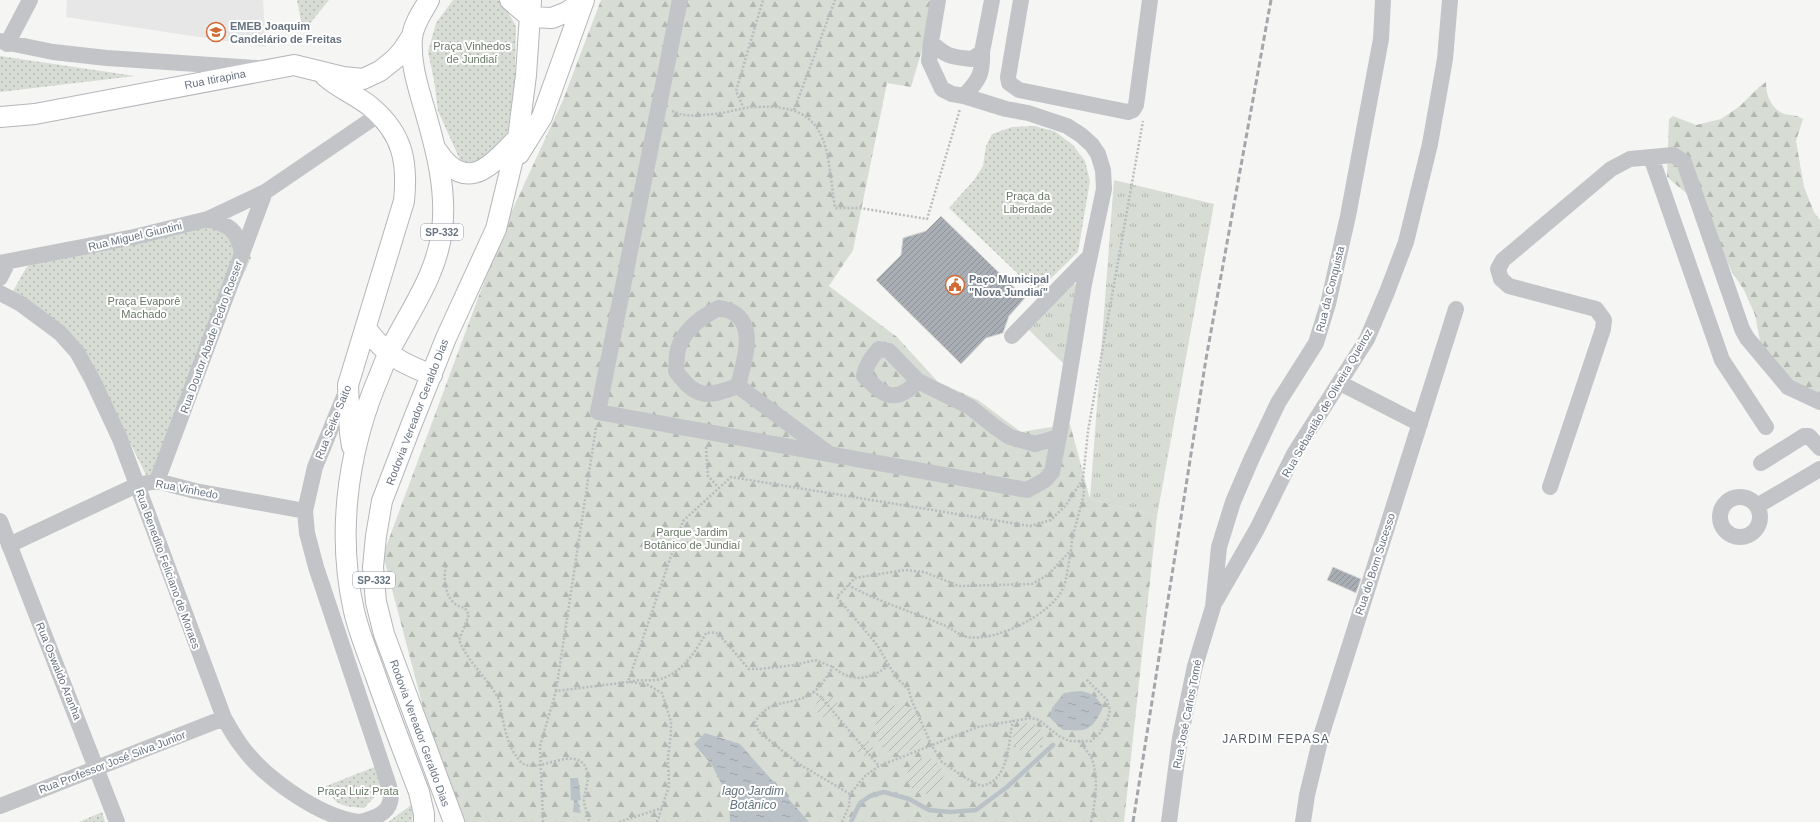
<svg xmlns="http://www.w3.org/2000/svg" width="1820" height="822" viewBox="0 0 1820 822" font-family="Helvetica,sans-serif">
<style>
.built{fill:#e6e7e6}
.grass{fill:url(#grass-tufts)}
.forest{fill:url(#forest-firs)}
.park{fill:url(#park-dots)}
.garden{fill:url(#garden-furrows)}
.water{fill:url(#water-ripples)}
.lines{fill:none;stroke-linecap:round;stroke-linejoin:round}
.stream{stroke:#bac2c8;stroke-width:4.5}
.building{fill:url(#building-hatch);stroke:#d7d7d5}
.major-casing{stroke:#b3b6ba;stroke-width:22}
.path{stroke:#b9bbbe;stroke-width:2.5;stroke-dasharray:2 2;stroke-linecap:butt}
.minor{stroke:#c2c4c8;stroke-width:16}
.major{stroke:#fff;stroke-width:20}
.rail{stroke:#a3a7ac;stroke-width:3;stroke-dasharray:6 3;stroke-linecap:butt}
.labels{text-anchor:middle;stroke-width:4;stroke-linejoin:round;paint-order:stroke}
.shield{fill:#fff;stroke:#959da7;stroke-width:1}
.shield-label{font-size:10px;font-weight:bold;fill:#687381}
.poi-label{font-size:11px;font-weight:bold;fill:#687381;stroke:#fff;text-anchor:start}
.park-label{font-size:11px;fill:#687966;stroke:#fff}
.street-label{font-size:11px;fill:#687381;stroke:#fff}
.neighbourhood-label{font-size:12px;letter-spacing:1px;fill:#555d67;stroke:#fff}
.water-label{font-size:12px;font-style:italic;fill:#63747e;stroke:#fff}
</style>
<defs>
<pattern id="grass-tufts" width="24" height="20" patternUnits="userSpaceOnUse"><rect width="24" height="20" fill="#d7dcd4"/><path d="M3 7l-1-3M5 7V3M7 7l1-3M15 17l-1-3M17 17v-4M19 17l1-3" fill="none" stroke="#b2b7b1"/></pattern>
<pattern id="forest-firs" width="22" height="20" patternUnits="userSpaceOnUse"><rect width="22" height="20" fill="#d7dcd4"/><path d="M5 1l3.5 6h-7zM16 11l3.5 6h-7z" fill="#b2b7b1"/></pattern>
<pattern id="park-dots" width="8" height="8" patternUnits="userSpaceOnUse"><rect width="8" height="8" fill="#d7dcd4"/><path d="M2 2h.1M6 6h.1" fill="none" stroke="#b2b7b1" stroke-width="1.8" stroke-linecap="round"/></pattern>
<pattern id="garden-furrows" width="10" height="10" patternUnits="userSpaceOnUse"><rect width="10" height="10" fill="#d7dcd4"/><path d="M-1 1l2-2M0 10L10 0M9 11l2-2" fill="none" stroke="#b2b7b1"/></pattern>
<pattern id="water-ripples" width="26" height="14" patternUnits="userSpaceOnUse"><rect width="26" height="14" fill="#bac2c8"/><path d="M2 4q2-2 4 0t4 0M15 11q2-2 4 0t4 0" fill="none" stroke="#9ba2a8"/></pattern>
<pattern id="building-hatch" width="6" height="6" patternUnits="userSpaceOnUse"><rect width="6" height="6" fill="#a8aeb4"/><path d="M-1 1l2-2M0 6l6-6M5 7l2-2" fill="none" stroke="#8d9298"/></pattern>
</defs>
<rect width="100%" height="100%" fill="#f5f6f3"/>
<path class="built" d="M67 0H263L266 47 66 17Z"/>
<path class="grass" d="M1114 180 1214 204 1157 516 1090 499Z
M1071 284H1084L1066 366 1028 329Z"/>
<path class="forest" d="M601 0H932L927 33 911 87 887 83 853 250 829 286 897 337 938 382 978 400 1021 432 1070 424 1090 499 1157 516 1124 822H464L424 711 383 555 504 228 563 100Z
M1766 82C1766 94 1770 107 1782 113 1789 116 1796 114 1803 119L1796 141 1804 187 1814 212 1820 220V400L1789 387 1765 354 1760 341 1755 315 1744 290 1732 272 1698 203 1667 177 1669 119 1673 116 1696 125 1721 119 1740 106 1759 87Z"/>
<path class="park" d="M297 0H329L303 32Z
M453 0H498L505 7 516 26 515 78 507 137 484 160 471 166 461 162 438 111 434 80 428 52 436 23Z
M0 56 135 76 0 92Z
M1035 126 1056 132 1073 145 1085 161 1090 181 1078 252 1037 292 949 208 974 180 983 166 986 146 992 134 1012 127Z
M221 214 247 238 251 258 157 462 152 487 92 366 12 293 26 268 48 248Z
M377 766 383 788 364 808C342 806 336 807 326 786Z
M414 803 412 822H388Z
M102 812 105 822H79Z"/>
<path class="garden" d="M816 707a11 11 0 1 1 22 0a11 11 0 1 1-22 0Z
M875 729a24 24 0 1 1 48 0a24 24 0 1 1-48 0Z
M1013 738a15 15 0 1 1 30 0a15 15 0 1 1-30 0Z
M857 748a8 8 0 1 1 16 0a8 8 0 1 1-16 0Z
M907 776a18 18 0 1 1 36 0a18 18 0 1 1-36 0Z"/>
<path class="water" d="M1081 691C1092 693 1098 698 1103 707 1099 716 1093 729 1082 730 1076 731 1070 730 1063 730L1050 718 1052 708 1064 693Z
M705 733 740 744 809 822H730L729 799 712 765 694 744Z
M570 778H578L581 800 577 801 581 813 573 812 574 801 571 800Z"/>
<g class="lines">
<path class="stream" d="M851 822 860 803 870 796 884 792 909 799 929 810 950 812 976 810 1007 787 1053 745"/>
</g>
<path class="building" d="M941 216 1025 298 1009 316 1003 333 986 338 961 364 876 280 901 255 903 238 926 231Z
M1333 567 1361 579 1356 593 1327 580Z"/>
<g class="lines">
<g class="major-casing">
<path id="major" d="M510 0 530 17 552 18 567 12 583 1
M325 76C339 89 357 95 371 107 403 134 408 162 404 201L348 385 350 433 352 446
M0 117 35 114 294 65 343 77 363 79 380 71 395 59 403 50 412 36
M435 148C439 153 443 160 449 165 476 189 499 156 518 138
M519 154 542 117 584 0
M366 328C385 355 401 363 432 375
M424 822V814L419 792C404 753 389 714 375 674 368 654 359 633 354 611 337 536 347 457 375 386 380 375 384 363 389 352 409 312 437 275 442 230 447 190 436 149 425 111 418 87 410 63 412 38 413 24 423 11 429 0
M454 822 384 634 376 602 373 567 376 536 382 501 412 423 446 338 496 229 518 138 526 75 531 0"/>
</g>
<path class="path" d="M744 109 736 91 763 0
M794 110 835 0
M672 111C686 118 699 115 714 114 728 113 742 107 757 107 832 103 826 151 835 208H860L927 219 960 109
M706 447 708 476 719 488
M446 566C443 577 445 595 454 603 457 606 461 607 465 608L469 615 459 640C468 663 489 679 499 700 501 704 501 711 502 715 505 731 509 750 521 762 536 777 578 741 587 771 590 780 584 792 584 801 585 808 588 815 589 822
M848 585C879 602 913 612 946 626 954 630 960 636 968 637 995 642 1050 615 1062 590 1068 578 1068 563 1071 551
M629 682C638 679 647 681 656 680 680 676 695 653 706 633 709 633 713 632 716 633 722 636 742 662 749 669H759L795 665 815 660 833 667
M631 682 648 685 662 693 671 722V733L668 758 669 786 657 822
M556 691 596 427
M813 692 820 696 879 766
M1013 720C1008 742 1010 781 981 786L964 777 942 762 932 746 911 699 909 690 896 677 877 645 837 597 855 578 905 570 924 572 959 586 1032 584 1049 574 1071 550 1072 539 1084 494 1083 480
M1079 741C1083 747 1089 753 1092 759 1099 779 1095 802 1091 822
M850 794 799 764 759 732 755 722C771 697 788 707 809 695 820 689 826 678 833 667 852 683 869 680 888 666
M543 822 540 746 556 691 628 682 683 521 731 477 1030 526 1051 520 1066 505 1083 479 1088 431 1143 121
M619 822 662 808
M842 822 849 806 850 794 865 776 879 766 978 727 1031 718 1039 720 1059 736 1069 741H1091L1100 733 1107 722 1110 710 1107 700 1086 679"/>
<path class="minor" d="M680 0 598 412 1027 490 1045 480 1052 472 1062 420 1084 284 1104 189 1103 170 1098 154 1092 145 1081 135 1067 126 1028 113 1006 109 964 96 952 94 942 89 929 61 931 42
M938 0 931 42C946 57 952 57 972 59L982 52 992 0
M1021 0 1008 77 1009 83 1019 90 1128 112 1133 110 1136 105 1150 0
M0 41 53 52 107 58 257 68
M7 44 30 0
M964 96C979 80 983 74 982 52
M1651 157 1722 360 1766 427
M208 219C229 225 237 229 242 252
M0 263 134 237 208 219 265 192 378 115
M0 278 8 262
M0 293 21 304 60 333 77 352 93 381 120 439 224 718C229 727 234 736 240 744 263 777 318 816 358 822
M1012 336 1090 256
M918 381C895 405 884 396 864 376 866 365 871 358 879 349L889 351 918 381 970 407 995 427 1010 437 1035 444 1059 437
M1340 383 1420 424
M738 386C743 365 757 327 734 313 730 310 723 309 719 308 701 317 684 329 678 349 676 356 677 364 676 371 696 400 708 397 738 386L828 453
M348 387 315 467 305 511 307 533 316 567 389 786C390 790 392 797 390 802 387 815 371 819 359 822
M1761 463 1804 436H1809L1820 448
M157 481 265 192
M1550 487 1603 329 1604 320 1596 309 1509 286 1501 279 1498 269 1503 260 1611 169 1630 159 1673 155 1684 162 1742 329 1747 338 1788 387 1820 402
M1720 517a20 20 0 1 1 40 0a20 20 0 1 1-40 0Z
M1757 506 1820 469
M0 521 117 822
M9 545 137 485 157 481 195 491 305 511
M1215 602 1257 529 1294 454 1367 339 1387 292 1406 242 1430 144 1445 59 1450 0
M0 806 224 718
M1169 822 1180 738 1195 666 1213 607 1219 547 1233 502 1251 460 1278 403 1316 343 1328 304 1348 216 1381 39 1383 0
M1303 822 1307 795 1322 733 1456 309"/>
<use href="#major" class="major"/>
<path class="rail" d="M1133 822 1206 359 1271 0"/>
</g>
<defs>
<g id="school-ring" transform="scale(1)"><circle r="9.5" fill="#fff" stroke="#d26a36" stroke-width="1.5"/><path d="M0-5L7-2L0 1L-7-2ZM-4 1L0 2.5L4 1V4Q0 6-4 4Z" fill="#d26a36"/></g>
<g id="civic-ring" transform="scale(1)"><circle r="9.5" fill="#fff" stroke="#d26a36" stroke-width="1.5"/><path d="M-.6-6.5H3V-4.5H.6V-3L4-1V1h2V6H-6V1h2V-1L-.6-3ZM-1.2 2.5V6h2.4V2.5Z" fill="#d26a36"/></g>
</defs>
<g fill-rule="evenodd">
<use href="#school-ring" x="216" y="32"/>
<use href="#civic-ring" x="955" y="285"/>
</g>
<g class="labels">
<g class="shield">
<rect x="421" y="224" width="42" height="16" rx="3"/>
<rect x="353" y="572" width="42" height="16" rx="3"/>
</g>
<g class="shield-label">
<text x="442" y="236">SP-332</text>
<text x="374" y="584">SP-332</text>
</g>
<g class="poi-label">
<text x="230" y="30">EMEB Joaquim<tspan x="230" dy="13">Candelário de Freitas</tspan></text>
<text x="969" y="283">Paço Municipal<tspan x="969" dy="13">"Nova Jundiaí"</tspan></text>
</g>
<g class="park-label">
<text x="472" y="50">Praça Vinhedos<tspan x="472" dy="13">de Jundiaí</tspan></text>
<text x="1028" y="200">Praça da<tspan x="1028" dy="13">Liberdade</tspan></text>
<text x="144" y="305">Praça Evaporê<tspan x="144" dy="13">Machado</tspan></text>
<text x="692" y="536">Parque Jardim<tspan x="692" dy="13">Botânico de Jundiaí</tspan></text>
<text x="358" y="795">Praça Luiz Prata</text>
</g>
<g class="street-label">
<text transform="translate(215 79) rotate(-11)" y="4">Rua Itirapina</text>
<text transform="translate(135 236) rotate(-13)" y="4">Rua Miguel Giuntini</text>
<text transform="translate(1330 289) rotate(-76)" y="4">Rua da Conquista</text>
<text transform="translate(211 337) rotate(-70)" y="4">Rua Doutor Abade Pedro Roeser</text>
<text transform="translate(1327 403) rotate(-60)" y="4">Rua Sebastião de Oliveira Queiroz</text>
<text transform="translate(417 412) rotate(-69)" y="4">Rodovia Vereador Geraldo Dias</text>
<text transform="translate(333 422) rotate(-68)" y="4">Rua Seike Saito</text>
<text transform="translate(187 489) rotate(11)" y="4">Rua Vinhedo</text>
<text transform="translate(1375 564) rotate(-72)" y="4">Rua do Bom Sucesso</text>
<text transform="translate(168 569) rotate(70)" y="4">Rua Benedito Feliciano de Moraes</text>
<text transform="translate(59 671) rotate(68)" y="4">Rua Oswaldo Aranha</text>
<text transform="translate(1187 714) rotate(-79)" y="4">Rua José Carlos Tomé</text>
<text transform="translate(420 733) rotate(70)" y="4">Rodovia Vereador Geraldo Dias</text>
<text transform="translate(112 762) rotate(-21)" y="4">Rua Professor José Silva Junior</text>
</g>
<g class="neighbourhood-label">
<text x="1276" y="743">JARDIM FEPASA</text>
</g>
<g class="water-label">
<text x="753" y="795">lago Jardim<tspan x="753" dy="14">Botânico</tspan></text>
</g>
</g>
</svg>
